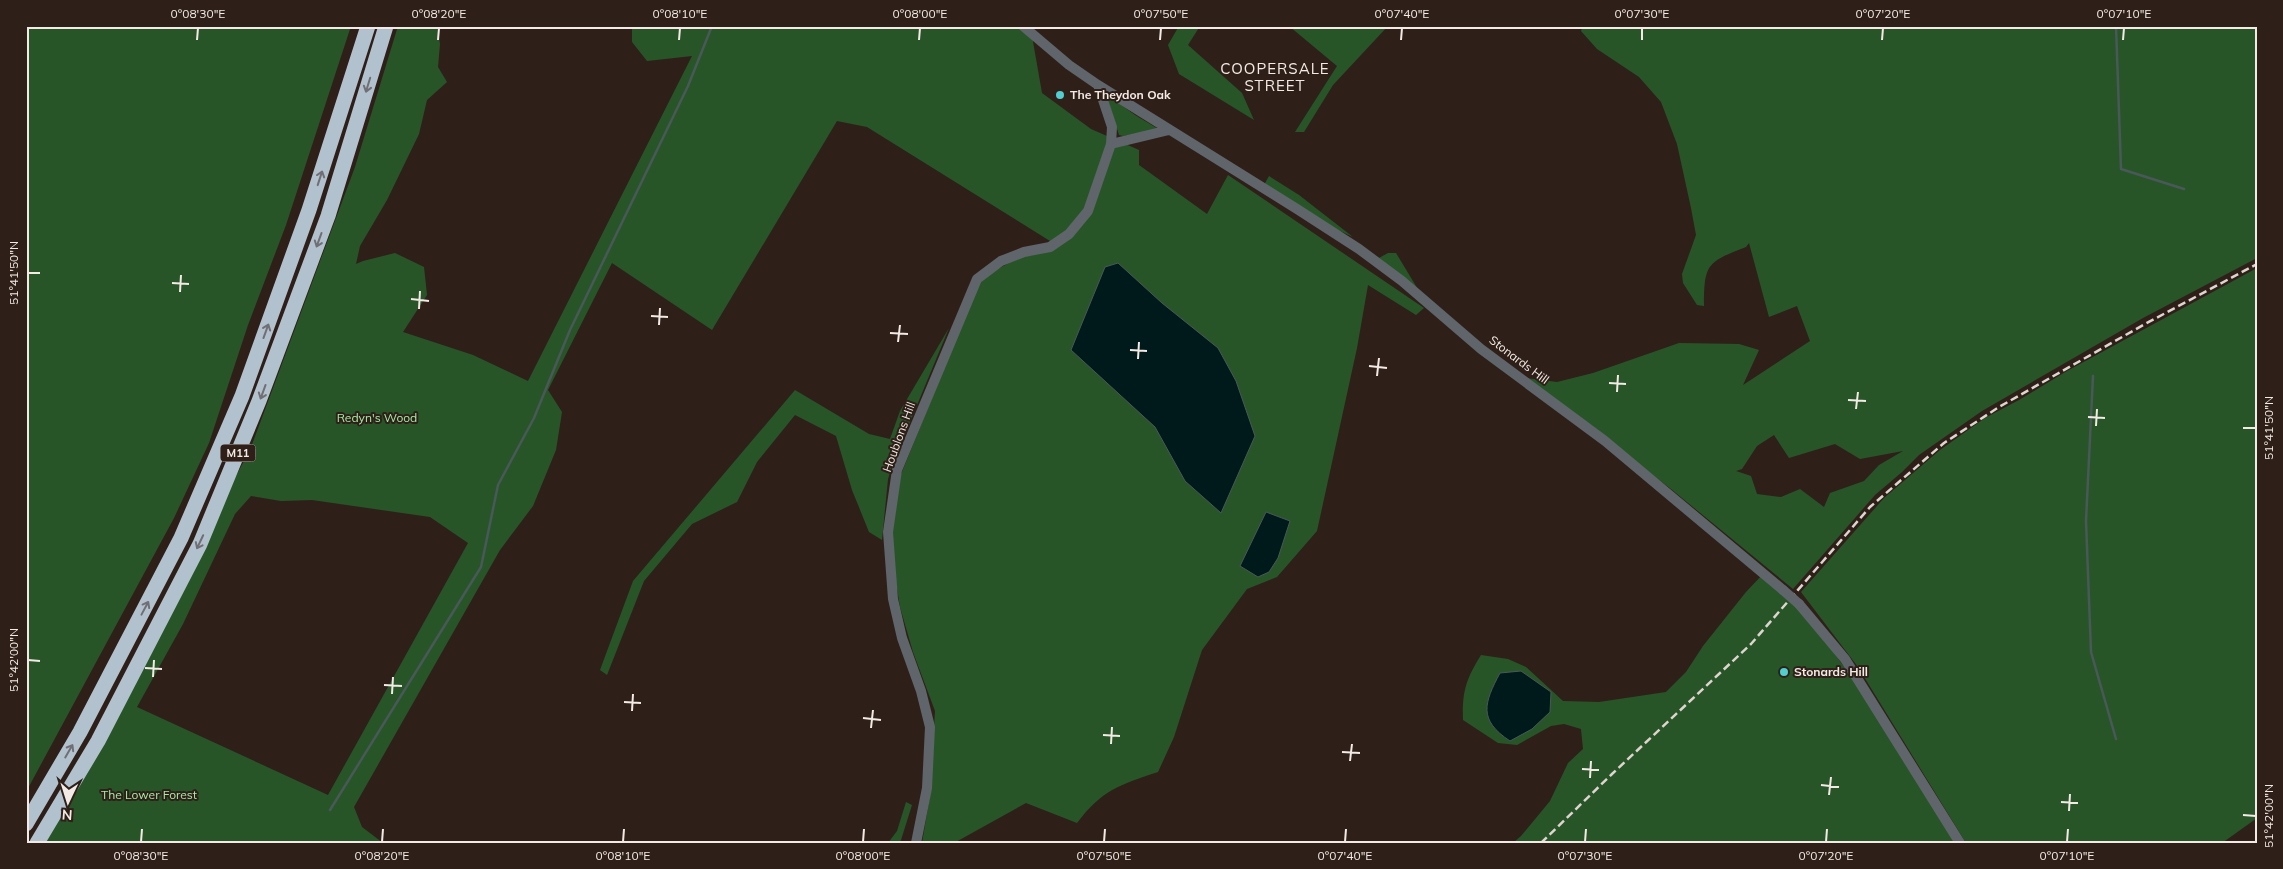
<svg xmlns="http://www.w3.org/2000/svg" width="2283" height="869" viewBox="0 0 2283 869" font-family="Mulish,sans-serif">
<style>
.green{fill:#285528;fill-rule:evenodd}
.water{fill:#001a1b;stroke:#495858}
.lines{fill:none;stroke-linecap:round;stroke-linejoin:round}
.stream{stroke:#495858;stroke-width:2.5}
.tertiary{stroke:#5f656a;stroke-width:10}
.motorway{stroke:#b2c1ce;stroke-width:15}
.rail{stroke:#dfd4cf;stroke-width:2.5;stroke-dasharray:8 4;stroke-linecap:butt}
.tertiary-bridge{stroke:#5f656a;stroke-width:10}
.oneway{stroke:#707074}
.ticks{fill:none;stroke:#f4eae5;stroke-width:2}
.poi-dot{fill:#52cdd0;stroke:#2e2019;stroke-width:2}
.labels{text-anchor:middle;stroke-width:4;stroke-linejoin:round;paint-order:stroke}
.shield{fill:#2e2019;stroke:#b9ada8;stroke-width:1}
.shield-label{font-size:11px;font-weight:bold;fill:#f4eae5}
.poi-label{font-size:12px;font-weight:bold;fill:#f4eae5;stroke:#2e2019;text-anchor:start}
.street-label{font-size:12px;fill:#f4eae5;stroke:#2e2019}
.park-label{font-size:12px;fill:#a5eba4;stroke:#2e2019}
.quarter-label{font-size:15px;letter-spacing:1px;fill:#f4eae5;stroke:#2e2019}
.neatline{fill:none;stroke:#f4eae5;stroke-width:2}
.ticks-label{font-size:12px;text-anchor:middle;fill:#f4eae5}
</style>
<rect width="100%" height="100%" fill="#2e2019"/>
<path class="green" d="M26 26H351L286 225 248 325 209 443 174 518 26 792Z
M398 26H437L440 44 438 67 447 82 427 100 419 134 387 200 360 246 356 264 363 261 395 253 424 267 427 295 403 332 473 355 528 381 692 56 647 61 632 42V26H1019L1032 36 1042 93 1091 129 1139 150V165L1207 214 1228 175 1424 308 1416 315 1368 285 1357 348 1317 531 1277 577 1247 589 1202 650 1174 737 1158 772C1119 785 1102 790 1077 823L1026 803 954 843H922L930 796 935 711 913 652 900 607 889 539 895 489 979 283C1001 263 1027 255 1055 247L1050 241 867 127 837 121 712 330 612 263 548 390 562 412 556 450 533 506 500 550 354 807 362 827 383 843H38L250 450 355 167ZM251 496 281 501 312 500 430 517 468 543 328 795 137 707 183 624 235 514Z
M1179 26H1200L1188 45 1242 93 1254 120 1179 74 1168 45Z
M1289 26H1388L1333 85 1304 132H1295L1337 66Z
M1583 26H2257V258L2143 318 2027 385 1982 411 1919 455 1902 472 1875 495 1793 589 1671 489 1526 378 1557 382 1593 373 1679 343 1739 344 1759 350 1743 385 1810 341 1797 306 1769 317 1749 243 1746 247C1707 262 1704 264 1704 306L1697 305 1683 283 1682 274 1696 235 1691 208 1677 144 1661 102 1639 77 1597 49 1581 31ZM1774 435 1789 458 1835 444 1860 459 1903 451 1879 465 1864 481 1830 493 1824 507 1800 489 1781 497 1757 494 1751 476 1736 471 1742 469 1757 446Z
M1106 94 1135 115 1160 130 1123 136 1119 135Z
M1269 176 1299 195 1353 237 1323 223 1264 185Z
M1388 253H1396L1419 291 1379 258Z
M2257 268V818L2222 843H1966L1858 667 1801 592 1884 498 1940 450 1985 418 2019 400 2067 371Z
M949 328 893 463 888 479 882 540 869 532 852 490 836 436 795 415 757 462 737 502 692 524 644 581 607 675 600 670 633 581 795 390 869 434 890 439 900 411Z
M1764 573C1845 651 1897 748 1955 843H1513L1521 836 1550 801 1568 763 1583 749 1581 729 1564 724 1551 726 1517 745 1498 743 1463 720C1462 692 1466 679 1481 655L1508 659 1526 667 1563 701 1599 702 1666 692 1686 672 1703 646 1746 592Z
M906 802 912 805 901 840 899 843H888L897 831Z"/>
<path class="water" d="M1118 263 1162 303 1218 348 1236 381 1255 436 1221 513 1185 481 1155 427 1071 350 1105 267Z
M1266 512 1290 521 1278 558 1269 572 1258 577 1240 566Z
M1521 671 1551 692 1550 712 1532 729 1510 741C1478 720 1484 703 1500 673Z"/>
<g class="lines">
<path class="stream" d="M2116 26 2121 169 2184 189
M2093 376 2086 521 2091 652 2116 739
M330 810 481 567 498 485 534 418 570 330 688 86 712 26"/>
<path class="tertiary" d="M1023 26 1069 65 1098 85 1297 209 1359 249 1402 281 1481 349 1605 441 1783 590
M1111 144 1169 130
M1799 604 1845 659 1960 843
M916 843 927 788 930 727 921 691 902 638 893 599 888 532 897 470 977 279 1001 261 1024 252 1050 247 1069 234 1088 211 1111 144 1112 127 1098 85"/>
<path class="motorway" d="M26 824 80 732 181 538 242 396 309 210 368 26
M37 843 98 741 200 544 259 401 328 216 386 26"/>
<path class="rail" d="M1541 843 1612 774 1751 644 1870 507 1944 443 1999 407 2145 324 2257 264"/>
<path class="tertiary-bridge" d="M1783 590 1799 604"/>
</g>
<defs><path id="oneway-shaft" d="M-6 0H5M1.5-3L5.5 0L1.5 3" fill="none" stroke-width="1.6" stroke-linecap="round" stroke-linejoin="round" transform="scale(1.25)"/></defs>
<g class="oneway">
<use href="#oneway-shaft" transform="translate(368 85) rotate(107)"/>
<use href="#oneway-shaft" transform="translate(320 178) rotate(-72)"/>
<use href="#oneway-shaft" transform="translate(319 240) rotate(110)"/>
<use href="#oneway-shaft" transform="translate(266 331) rotate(-70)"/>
<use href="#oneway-shaft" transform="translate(263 392) rotate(110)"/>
<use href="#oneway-shaft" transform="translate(200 542) rotate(115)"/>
<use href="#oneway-shaft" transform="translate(145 608) rotate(-62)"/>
<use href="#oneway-shaft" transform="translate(69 751) rotate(-60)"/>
</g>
<path class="ticks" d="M197 40 198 28M438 40 439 28M679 40 680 28M919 40 920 28M1160 40 1161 28M1401 40 1402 28M1642 40V28M1882 40 1883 28M2123 40 2124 28M28 273H40M172 283 189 284M180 292 181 275M411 299 429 301M419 309 420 291M651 316 668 317M659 325 660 308M890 333 908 334M898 342 900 325M1130 350 1147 351M1138 359 1139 342M1369 366 1387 368M1377 376 1379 358M1609 383 1626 384M1617 392 1618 375M1848 400 1866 401M1856 409 1858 392M2088 417 2105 418M2096 426 2097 409M2243 428H2256M28 660 40 661M145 668 162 669M153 677 154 660M384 685 402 686M392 694 393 677M624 702 641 703M632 711 633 694M863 718 881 720M871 728 873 710M1103 735 1120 736M1111 744 1112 727M1342 752 1360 753M1350 761 1352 744M1582 769 1599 770M1590 778 1591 761M1821 785 1839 787M1829 795 1831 777M2061 802 2078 803M2069 811 2070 794M2243 815 2256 816M141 842 142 829M382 842 383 829M623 842 624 829M863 842 864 829M1104 842 1105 829M1345 842 1346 829M1585 842 1586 829M1826 842 1827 829M2067 842 2068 829"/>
<g class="poi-dot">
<circle cx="1060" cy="95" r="5"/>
<circle cx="1784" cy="672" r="5"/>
</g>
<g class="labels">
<rect class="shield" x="220.5" y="444.5" width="35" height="17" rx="4"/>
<g class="shield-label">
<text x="238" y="457">M11</text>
</g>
<g class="poi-label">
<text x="1070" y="99">The Theydon Oak</text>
<text x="1794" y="676">Stonards Hill</text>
</g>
<g class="street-label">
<text transform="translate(1519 360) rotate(37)" y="4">Stonards Hill</text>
<text transform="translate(899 437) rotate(-70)" y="4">Houblons Hill</text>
</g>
<g class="park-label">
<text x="377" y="422">Redyn's Wood</text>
<text x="149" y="799">The Lower Forest</text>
</g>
<g class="quarter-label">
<text x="1275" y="74">COOPERSALE<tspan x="1275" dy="17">STREET</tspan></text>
</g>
</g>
<rect width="2283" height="869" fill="none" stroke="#2e2019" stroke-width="55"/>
<g transform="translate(68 802) rotate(184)" stroke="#2e2019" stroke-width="4" paint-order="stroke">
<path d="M0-4L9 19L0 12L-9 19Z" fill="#f4eae5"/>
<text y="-8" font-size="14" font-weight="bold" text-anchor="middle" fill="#f4eae5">N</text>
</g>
<rect x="28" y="28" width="2228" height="814" class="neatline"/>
<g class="ticks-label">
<text x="198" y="18">0°08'30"E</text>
<text x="439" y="18">0°08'20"E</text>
<text x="680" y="18">0°08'10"E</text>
<text x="920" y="18">0°08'00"E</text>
<text x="1161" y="18">0°07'50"E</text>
<text x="1402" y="18">0°07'40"E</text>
<text x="1642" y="18">0°07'30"E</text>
<text x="1883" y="18">0°07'20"E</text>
<text x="2124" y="18">0°07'10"E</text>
<text transform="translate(14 273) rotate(-90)" y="4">51°41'50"N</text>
<text transform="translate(2269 428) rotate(-90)" y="4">51°41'50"N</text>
<text transform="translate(14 660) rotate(-90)" y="4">51°42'00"N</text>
<text transform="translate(2269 816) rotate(-90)" y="4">51°42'00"N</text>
<text x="141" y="860">0°08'30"E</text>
<text x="382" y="860">0°08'20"E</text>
<text x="623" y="860">0°08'10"E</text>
<text x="863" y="860">0°08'00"E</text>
<text x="1104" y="860">0°07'50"E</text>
<text x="1345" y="860">0°07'40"E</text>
<text x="1585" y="860">0°07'30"E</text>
<text x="1826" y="860">0°07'20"E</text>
<text x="2067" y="860">0°07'10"E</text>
</g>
</svg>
